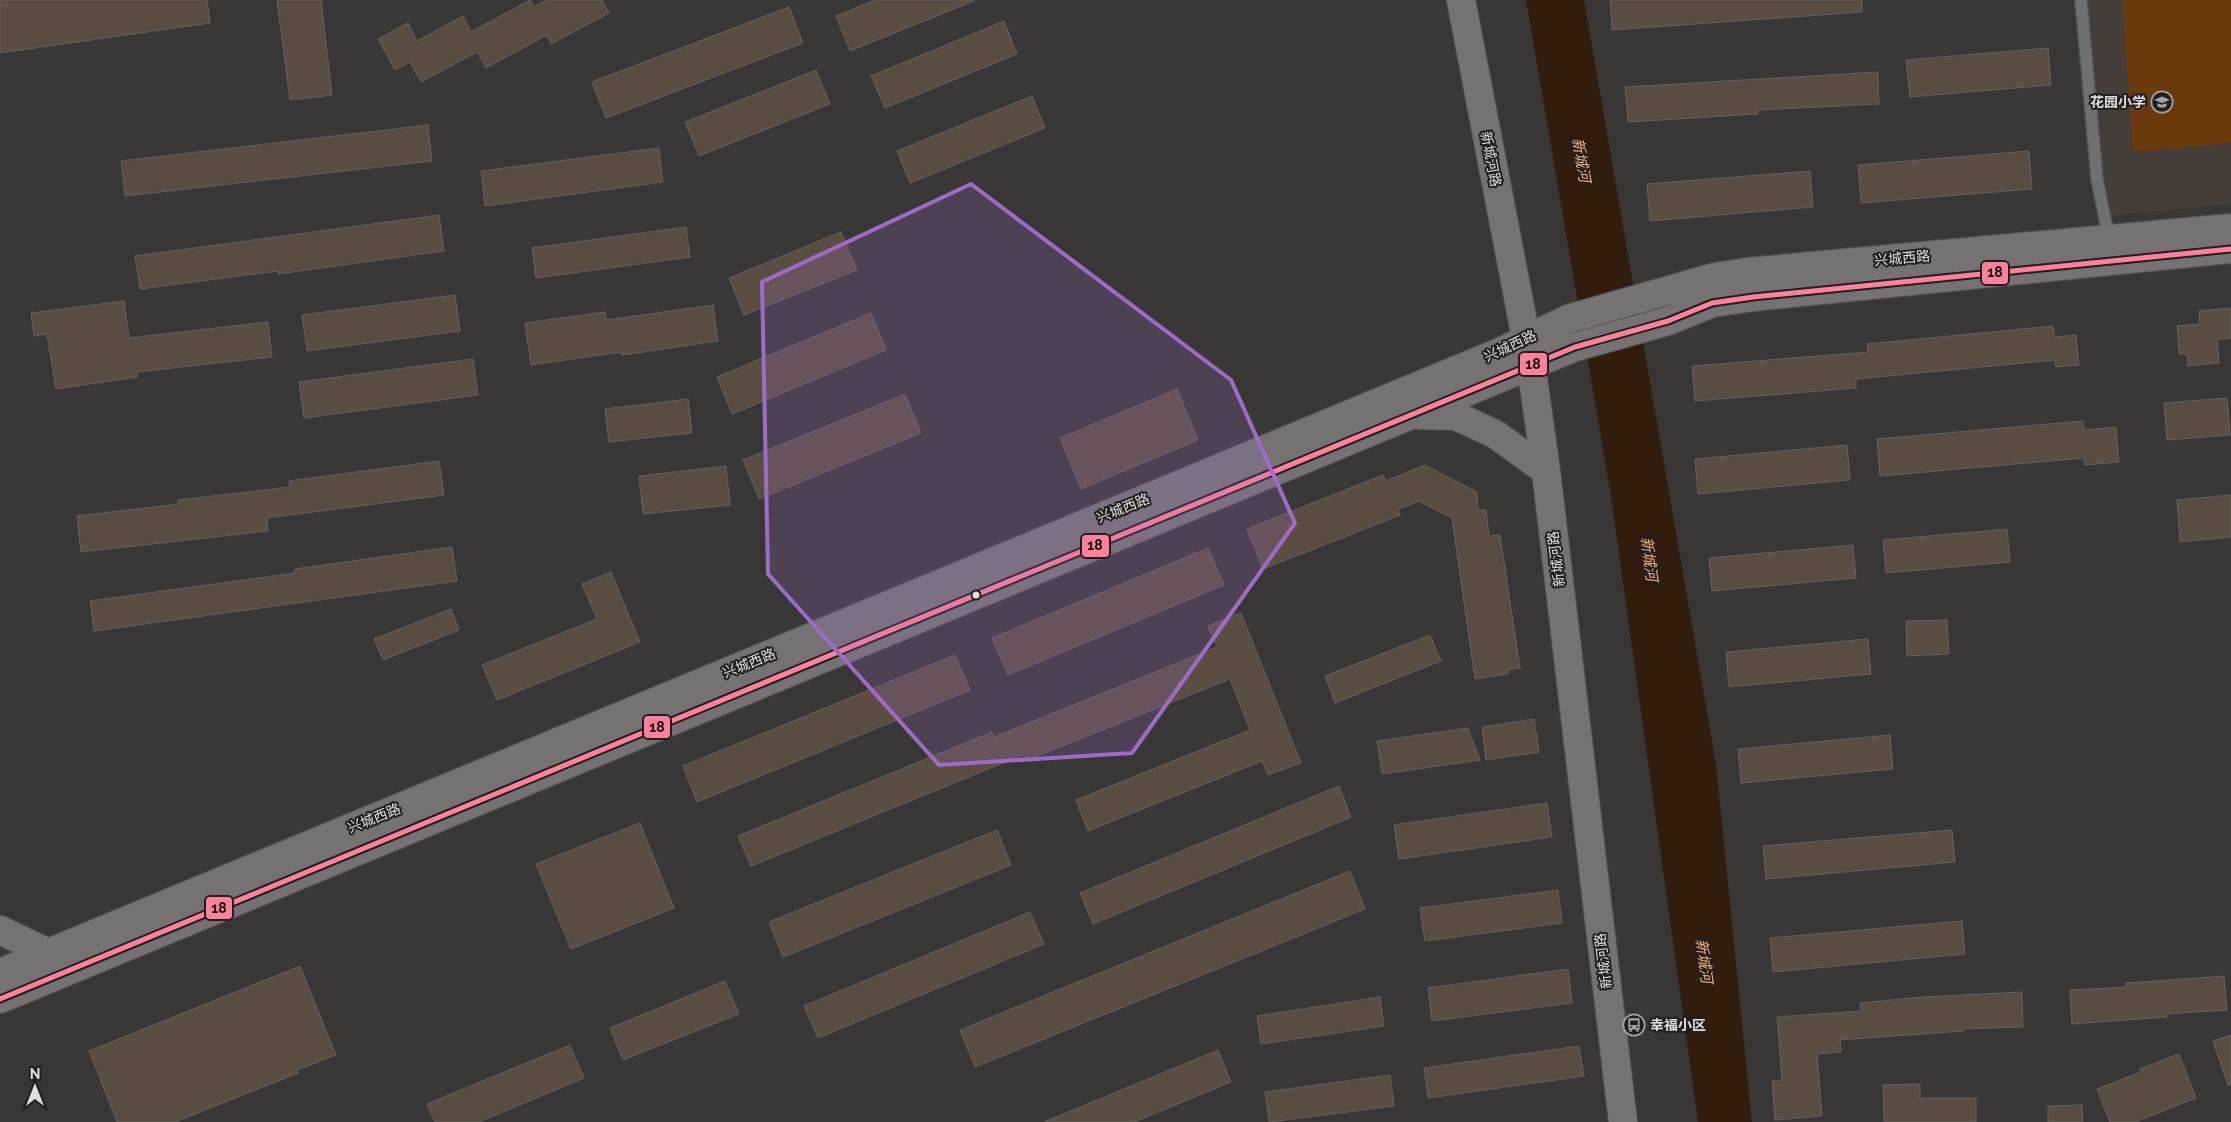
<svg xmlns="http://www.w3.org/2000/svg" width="2231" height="1122" viewBox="0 0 2231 1122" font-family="Raleway,'Noto Sans SC',sans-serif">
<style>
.built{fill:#453d38}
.green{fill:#6b3a0c}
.water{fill:#321d0d}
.building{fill:#5a4d41;stroke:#646262}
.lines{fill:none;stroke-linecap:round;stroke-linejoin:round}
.lane-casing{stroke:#565555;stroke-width:14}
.secondary-casing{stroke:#565555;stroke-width:30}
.lane{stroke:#717070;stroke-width:11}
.secondary{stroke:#747272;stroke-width:28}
.bus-1-casing{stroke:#201e1e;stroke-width:9}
.bus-1{stroke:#ff8098;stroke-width:5}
.marked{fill:#9f6bca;fill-opacity:0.2;stroke:#9f6bca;stroke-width:4;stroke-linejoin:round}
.bus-dot{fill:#e1dfde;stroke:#201e1e;stroke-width:2}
.labels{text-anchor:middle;stroke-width:4;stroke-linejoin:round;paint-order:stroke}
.poi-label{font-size:14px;font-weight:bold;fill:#e1dfde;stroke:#201e1e;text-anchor:end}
.street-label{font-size:14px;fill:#e1dfde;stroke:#201e1e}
.water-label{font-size:15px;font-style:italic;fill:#feb078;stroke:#201e1e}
.line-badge{stroke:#201e1e;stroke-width:2}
.pale-badge-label{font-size:14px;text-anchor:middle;font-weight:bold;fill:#111}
</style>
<rect width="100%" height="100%" fill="#393736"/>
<path class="built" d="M2083 0H2231V204L2104 216Z"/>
<path class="green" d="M2122 0H2231V143L2133 152Z"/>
<path class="water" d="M1526 0H1584L1716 764 1752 1122H1698L1611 496Z"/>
<path class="building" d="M0 0H207L210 23 0 53Z
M277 0H321L332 95 290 100Z
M530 0 534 7 546 0H602L609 13 551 44 547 35 486 68 477 52 421 82 410 62 395 70 378 39 408 23 417 41 463 16 471 32Z
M875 0H974V1L850 51 836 16Z
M1610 0H1862V12L1612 30Z
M789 7 803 43 606 118 592 82Z
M1004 21 1017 54 885 108 871 76Z
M2048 48 2051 85 1910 97 1906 60Z
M816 70 830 104 699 156 685 122Z
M1878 72 1879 104 1758 110V114L1628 122 1625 87Z
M1032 96 1045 128 910 183 897 151Z
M428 125 432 161 125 196 121 161Z
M659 148 663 182 485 206 481 171Z
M2029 151 2032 189 1861 203 1858 165Z
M1810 171 1813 207 1650 221 1647 184Z
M439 215 444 251 278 274V271L140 289 135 256Z
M686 227 690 257 536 278 532 248Z
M841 232 857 270 744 315 729 278Z
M455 295 460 331 307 351 302 315Z
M124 301 129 338 268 322 272 357 137 372V377L56 389 47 334 34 336 31 313Z
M713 305 718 341 622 355 621 352 531 365 525 323 605 312 606 320Z
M2231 308V338L2217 340 2219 363 2188 366 2187 354H2179L2177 326 2200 324 2199 311Z
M871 313 886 350 732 414 717 377Z
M2053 326 2055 337 2076 335 2079 365 2056 367 2055 360 1856 379V388L1695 401 1692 366 1868 352 1867 344Z
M473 359 478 395 304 418 299 382Z
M1177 389 1198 440 1081 489 1060 438Z
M905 394 921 433 759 499 743 460Z
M2227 398 2230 435 2167 440 2164 403Z
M688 399 692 433 609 442 605 409Z
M2083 421 2084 430 2116 427 2119 462 2085 465 2084 458 1880 476 1877 439Z
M1847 445 1850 480 1698 494 1695 459Z
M439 461 444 495 267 518 268 531 81 552 77 516 178 504V500L290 487 289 481Z
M1425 465 1477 492 1478 510H1486L1489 536 1500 535 1520 668 1508 670V674L1475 679 1452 518 1419 501 1398 509 1400 515 1263 569 1247 529 1383 475 1386 481Z
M726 466 730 505 643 514 639 476Z
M2231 495V537L2180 542 2177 500Z
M2007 529 2010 562 1886 573 1883 540Z
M1853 545 1856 578 1712 591 1709 558Z
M452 547 457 581 94 631 90 601 295 573V569Z
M1208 548 1224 585 1008 675 992 638Z
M611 572 640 642 497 700 482 665 597 619 582 584Z
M451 609 459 630 383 660 374 639Z
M1241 613 1301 763 1268 775 1262 761 1088 831 1076 800 1250 730 1230 679 1027 760 1025 754 751 866 738 836 992 732 994 737 1217 647 1208 626Z
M1947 620 1949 654 1907 656 1906 621Z
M1430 635 1441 661 1335 703 1325 676Z
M1868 639 1871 674 1729 687 1726 652Z
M955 655 970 690 697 802 683 766Z
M1534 719 1539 752 1486 760 1482 727Z
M1468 728 1480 760 1382 774 1377 741Z
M1890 735 1893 769 1741 783 1738 749Z
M1339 786 1351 817 1093 924 1080 893Z
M1547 803 1552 837 1399 859 1394 825Z
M640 823 674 908 571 949 536 864Z
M997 830 1011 865 783 957 769 922Z
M1952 830 1955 862 1766 879 1763 846Z
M1350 871 1365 909 975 1067 960 1030Z
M1558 890 1562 923 1425 941 1420 908Z
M1030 912 1044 944 818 1038 804 1006Z
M1962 921 1965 954 1773 972 1770 938Z
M300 966 336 1055 297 1070 298 1073 175 1122H117L89 1051Z
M1568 969 1572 1003 1432 1021 1428 988Z
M2224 976 2227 1010 2166 1014 2167 1017 2072 1024 2070 990 2126 987V983Z
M725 981 739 1014 623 1060 610 1028Z
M2022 992 2023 1027 1963 1029V1031L1840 1040 1841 1052 1817 1054 1822 1116 1775 1120 1772 1081 1782 1080 1777 1017 1861 1011 1860 1003 1922 997Z
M1380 997 1384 1026 1261 1044 1257 1016Z
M2231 1035V1085H2228L2213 1041Z
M570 1045 584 1078 479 1122H435L427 1104Z
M1579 1046 1584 1076 1428 1098 1424 1068Z
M1218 1050 1231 1082 1134 1122H1044Z
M2179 1054 2196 1098 2135 1122H2110L2097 1089 2141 1072 2140 1069Z
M1390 1075 1394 1106 1269 1122 1265 1092Z
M1920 1084V1098H1976V1122H1884L1883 1085Z
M2082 1105 2083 1122H2048V1106Z"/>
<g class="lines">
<g class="lane-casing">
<path id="lane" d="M2081 0 2097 179 2109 239"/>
</g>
<g class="secondary-casing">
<path id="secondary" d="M1461 0 1531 364 1546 471 1623 1122
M1419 415 1456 416 1495 434 1546 471
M0 930 48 953
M0 973 1500 352 1568 319 1715 277 1747 272 2231 228
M0 999 1575 347 1668 321 1712 303 1753 297 2231 249"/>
</g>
<use href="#lane" class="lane"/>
<use href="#secondary" class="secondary"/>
<g class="bus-1-casing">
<path id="bus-1" d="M0 999 1575 347 1668 321 1712 303 1753 297 2231 249"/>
</g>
<use href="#bus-1" class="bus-1"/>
</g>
<path class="marked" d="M971 184 1231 380 1295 523 1132 753 939 765 768 574 762 282Z"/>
<defs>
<g id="school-ring" transform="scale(1.125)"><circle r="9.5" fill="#201e1e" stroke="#a6a4a3" stroke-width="1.5"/><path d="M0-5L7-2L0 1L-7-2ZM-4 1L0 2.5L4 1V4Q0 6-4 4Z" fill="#a6a4a3"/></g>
<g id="bus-ring" transform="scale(1.125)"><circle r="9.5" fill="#201e1e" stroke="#a6a4a3" stroke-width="1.5"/><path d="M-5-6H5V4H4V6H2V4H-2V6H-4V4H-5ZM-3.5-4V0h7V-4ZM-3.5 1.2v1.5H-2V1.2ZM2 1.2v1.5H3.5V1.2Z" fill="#a6a4a3"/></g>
</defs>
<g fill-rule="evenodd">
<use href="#school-ring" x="2162" y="102"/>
<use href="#bus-ring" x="1634" y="1025"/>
</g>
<circle class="bus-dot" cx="976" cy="595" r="4.5"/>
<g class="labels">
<g class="poi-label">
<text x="2146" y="107">花园小学</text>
<text x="1650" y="1030" text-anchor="start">幸福小区</text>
</g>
<g class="street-label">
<text transform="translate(1491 159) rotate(79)" y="5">新城河路</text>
<text transform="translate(1902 258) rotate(-5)" y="5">兴城西路</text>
<text transform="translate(1510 346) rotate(-25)" y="5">兴城西路</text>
<text transform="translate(1123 508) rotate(-22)" y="5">兴城西路</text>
<text transform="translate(1556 559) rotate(-97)" y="5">新城河路</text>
<text transform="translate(749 663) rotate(-22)" y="5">兴城西路</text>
<text transform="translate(374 818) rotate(-22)" y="5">兴城西路</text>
<text transform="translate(1603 961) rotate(-97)" y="5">新城河路</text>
</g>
<g class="water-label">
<text transform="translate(1581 160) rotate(80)" y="5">新城河</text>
<text transform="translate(1649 559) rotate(82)" y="5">新城河</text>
<text transform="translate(1704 961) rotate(82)" y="5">新城河</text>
</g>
</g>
<g class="line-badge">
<rect x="1981" y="261" width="28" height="24" rx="5" fill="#ff8098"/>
<rect x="1519" y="352" width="29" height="24" rx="5" fill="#ff8098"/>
<rect x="1081" y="534" width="29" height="24" rx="5" fill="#ff8098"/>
<rect x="643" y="715" width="28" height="24" rx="5" fill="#ff8098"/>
<rect x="205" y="896" width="28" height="24" rx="5" fill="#ff8098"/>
</g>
<g class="pale-badge-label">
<text x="1995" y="277">18</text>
<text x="1533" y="369">18</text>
<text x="1095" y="550">18</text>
<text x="657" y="732">18</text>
<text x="219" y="913">18</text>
</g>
<g transform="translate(35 1087)" stroke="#201e1e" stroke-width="4" paint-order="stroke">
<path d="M0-4L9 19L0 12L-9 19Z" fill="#e1dfde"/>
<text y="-8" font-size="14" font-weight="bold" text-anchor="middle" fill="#e1dfde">N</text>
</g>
</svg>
